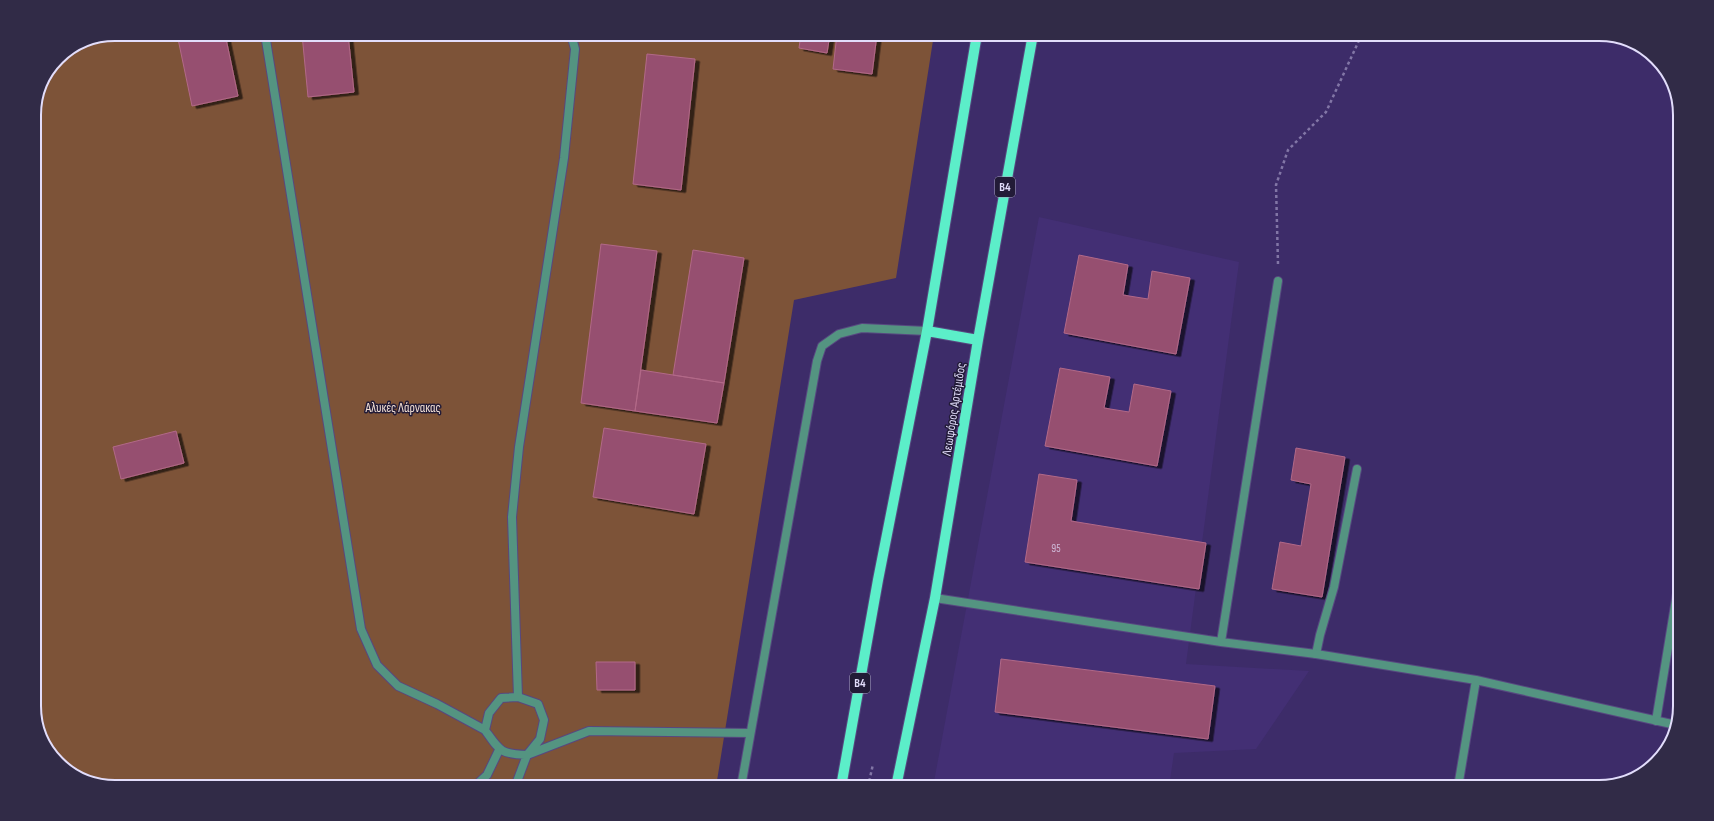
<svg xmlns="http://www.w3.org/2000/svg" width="1714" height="821" viewBox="0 0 1714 821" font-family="'Sofia Sans Condensed',sans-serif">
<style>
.built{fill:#432f74}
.green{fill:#7d5338}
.building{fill:#96506f;stroke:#b26888;filter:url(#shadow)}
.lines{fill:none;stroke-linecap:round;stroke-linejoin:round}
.lane-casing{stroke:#574880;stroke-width:10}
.street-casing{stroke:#574880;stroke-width:10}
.primary-casing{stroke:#574880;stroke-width:12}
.path{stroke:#8276a6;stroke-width:2.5;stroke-dasharray:3 3;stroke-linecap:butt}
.lane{stroke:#549481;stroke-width:8}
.street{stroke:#549481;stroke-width:8}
.primary{stroke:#5ceec9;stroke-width:10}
.labels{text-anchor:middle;stroke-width:3;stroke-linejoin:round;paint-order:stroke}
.number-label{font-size:11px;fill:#cfbad8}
.shield{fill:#221b37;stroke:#a8a3c0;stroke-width:1}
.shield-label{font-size:12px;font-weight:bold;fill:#e2ddfb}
.park-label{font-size:13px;fill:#f1ded3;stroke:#221b37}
.street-label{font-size:13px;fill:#e2ddfb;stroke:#221b37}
.rim{fill:none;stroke:#e2ddfb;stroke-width:2}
</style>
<defs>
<filter id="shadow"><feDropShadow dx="4.5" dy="2.5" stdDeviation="0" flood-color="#0009"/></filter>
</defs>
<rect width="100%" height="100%" fill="#3d2c69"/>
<path class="built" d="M1039 217 1239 262 1186 664 1309 671 1256 749 1174 753 1169 787H933Z"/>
<path class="green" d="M115 34H934L896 278 794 300 716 787H115L84 781 51 755 34 712V110L40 84 58 58 84 40Z"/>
<path class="building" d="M177 34H225L238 96 192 106Z
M302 34H348L354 92 308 97Z
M801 34H830L827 53 799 48Z
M837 34H877L872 74 833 69Z
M647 54 695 59 681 190 633 184Z
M601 244 657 251 635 411 581 403Z
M693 250 744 258 724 383 673 375Z
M1079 255 1128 265 1123 295 1148 299 1152 271 1190 278 1176 354 1064 333Z
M1060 368 1110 377 1104 408 1129 412 1134 384 1171 391 1157 466 1045 446Z
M641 370 724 383 717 423 635 411Z
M604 428 706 444 694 514 593 497Z
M176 431 184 463 121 479 113 447Z
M1296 448 1345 457 1322 597 1272 589 1280 542 1301 546 1311 484 1291 480Z
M1039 474 1077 480 1071 521 1206 543 1199 589 1025 562Z
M1001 659 1215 686 1208 739 995 712Z
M596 662H635V690H597Z"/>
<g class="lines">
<g class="lane-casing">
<path id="lane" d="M1316 654 1320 635 1334 587 1357 469
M741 787 817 361 822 346 839 334 862 328 927 331"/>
</g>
<g class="street-casing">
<path id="street" d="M265 34 361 629 377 665 398 686 437 704 485 730 489 713 501 698 518 697 538 704 544 720 540 739 527 755 589 731 750 733
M935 598 1221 642 1316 654 1476 680 1676 725
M1221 642 1278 281
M518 697 512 517 519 447 564 158 575 49 571 34
M1656 721 1680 575
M485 730C500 751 500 754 527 755L515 787
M474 787 487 775 499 750
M1458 787 1476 680"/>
</g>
<g class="primary-casing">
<path id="primary" d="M927 331 978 340
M841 787 878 580 927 331 977 34
M896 787 935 598 978 340 1033 34"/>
</g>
<path class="path" d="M1278 264 1276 185 1288 150 1326 112 1362 34
M868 787 873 764"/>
<use href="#lane" class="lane"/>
<use href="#street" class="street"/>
<use href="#primary" class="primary"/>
</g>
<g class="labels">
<g class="number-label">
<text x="1056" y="552">95</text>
</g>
<g class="shield">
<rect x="995" y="177" width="20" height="20" rx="3"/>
<rect x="850" y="673" width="20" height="20" rx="3"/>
</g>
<g class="shield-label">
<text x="1005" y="191">B4</text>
<text x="860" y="687">B4</text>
</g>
<g class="park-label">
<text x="403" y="412">Αλυκές Λάρνακας</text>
</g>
<g class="street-label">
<text transform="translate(953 409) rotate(-81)" y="5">Λεωφόρος Αρτέμιδος</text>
</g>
</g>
<path d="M0 0H1714V821H0ZM115 41H1599A74 74 0 0 1 1673 115V706A74 74 0 0 1 1599 780H115A74 74 0 0 1 41 706V115A74 74 0 0 1 115 41Z" fill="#312b47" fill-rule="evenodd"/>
<path class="rim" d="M115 41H1599A74 74 0 0 1 1673 115V706A74 74 0 0 1 1599 780H115A74 74 0 0 1 41 706V115A74 74 0 0 1 115 41Z"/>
</svg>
